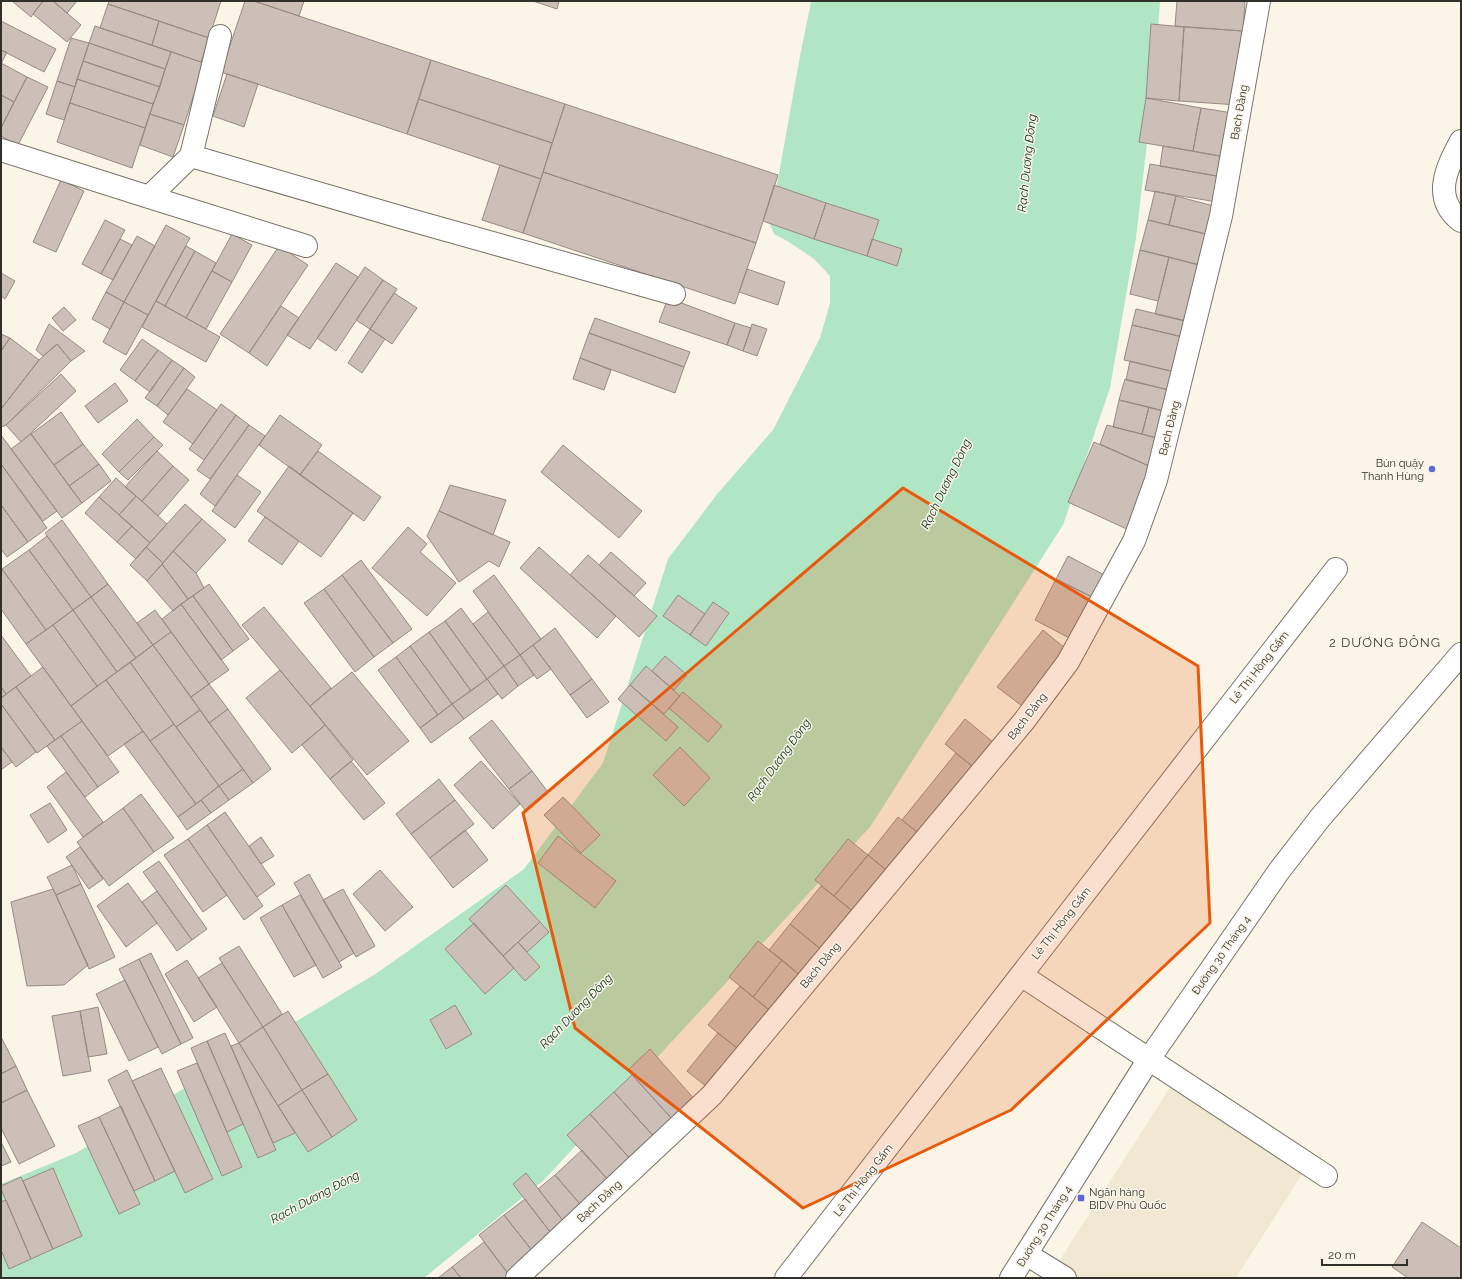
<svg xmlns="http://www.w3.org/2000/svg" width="1462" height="1279" viewBox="0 0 1462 1279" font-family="Raleway,sans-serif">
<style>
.built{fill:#f0e8d3}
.water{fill:#b1e6c4}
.building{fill:#ccbfb7;stroke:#968a82}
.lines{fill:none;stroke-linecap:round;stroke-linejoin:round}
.minor-casing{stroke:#787368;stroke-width:24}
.primary-casing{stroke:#787368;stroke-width:24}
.minor{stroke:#fff;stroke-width:22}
.primary{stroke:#fff;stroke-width:22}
.marked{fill:#e8590c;fill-opacity:0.2;stroke:#e8590c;stroke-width:3;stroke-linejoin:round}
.poi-dot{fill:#5c67de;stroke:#fbf5e8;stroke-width:1.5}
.labels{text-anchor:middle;stroke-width:3;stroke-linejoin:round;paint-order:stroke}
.street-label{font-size:11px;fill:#32302b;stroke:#fbf5e8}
.poi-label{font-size:11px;fill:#32302b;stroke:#fbf5e8;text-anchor:end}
.water-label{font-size:12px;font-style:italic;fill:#07321c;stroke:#fbf5e8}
.quarter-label{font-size:13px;letter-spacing:1px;fill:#413c32;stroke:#fbf5e8}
</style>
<rect width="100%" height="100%" fill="#fbf5e8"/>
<path class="built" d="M1171 1086 1304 1171 1236 1278H1076L1056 1266Z"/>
<path class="water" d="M815 1H1160L1155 74 1136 238 1110 388 1063 525 870 827 544 1180 424 1278H1V1184L76 1153 377 973 524 869 603 763 668 559 718 493 773 430 820 338 830 303V276L814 259 789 242 774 234 770 224 800 56 811 2Z"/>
<path class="building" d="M12 1H43L31 17Z
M43 1H53L81 25 67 42 33 14Z
M53 1H77L67 13Z
M109 1H221L209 38 108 4Z
M245 1H254L431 60 407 134 221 72Z
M254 1H304L299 16Z
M533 1H559L557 9Z
M1177 1H1245L1243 31 1175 26Z
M108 4 159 21 152 45 100 28Z
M1 21 56 49 44 72 1 50Z
M159 21 209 38 201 62 152 45Z
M1151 24 1184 27 1179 101 1146 98Z
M95 26 171 52 165 69 89 43Z
M1184 27 1243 31 1238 105 1179 101Z
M71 38 89 43 75 87 57 81Z
M89 43 165 69 160 87 83 61Z
M1 50 7 52 1 64Z
M171 52 204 63 184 125 150 114Z
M431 60 565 104 552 143 419 99Z
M83 61 160 87 153 104 77 79Z
M1 63 27 77 14 102 1 95Z
M227 74 258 84 244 127 213 116Z
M27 77 48 87 18 145 1 136V128Z
M77 79 153 104 145 128 70 103Z
M57 81 75 87 64 120 46 114Z
M1 95 14 102 1 128Z
M1146 98 1201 108 1193 151 1139 142Z
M419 99 552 143 541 179 407 134Z
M70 103 145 128 132 168 57 142Z
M565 104 778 175 756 243 543 172Z
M1201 108 1233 113 1225 157 1193 151Z
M150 114 184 125 173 157 140 145Z
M1163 146 1225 157 1222 177 1160 166Z
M1150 164 1222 177 1217 202 1145 190Z
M500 165 541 179 523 233 482 220Z
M543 172 756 243 735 304 523 233Z
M61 180 84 191 56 252 33 242Z
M774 185 826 203 814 239 763 221Z
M1155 191 1176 196 1169 225 1148 220Z
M1176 196 1221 208 1214 236 1169 225Z
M826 203 879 220 867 256 814 239Z
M105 220 125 230 101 274 82 264Z
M1148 220 1214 236 1207 267 1140 250Z
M166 225 190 238 148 315 124 302Z
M232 234 252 245 232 282 212 271Z
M137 236 155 246 124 302 106 292Z
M120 239 132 245 113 280 101 274Z
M872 239 902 249 897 266 867 256Z
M186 246 195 251 165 306 156 301Z
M279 246 308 265 249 353 220 334Z
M1140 250 1169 257 1158 301 1130 294Z
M195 251 216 263 186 318 165 306Z
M1169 257 1207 267 1193 323 1155 314Z
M336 263 358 277 310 349 287 335Z
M365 267 383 280 336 351 317 338Z
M747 269 785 282 778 305 739 292Z
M212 271 232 282 206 329 186 318Z
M1 273 15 281 5 299 1 296Z
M383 280 397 289 370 329 356 320Z
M106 292 124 302 110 329 92 319Z
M394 293 417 308 392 344 370 329Z
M668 298 735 323 727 345 659 322Z
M156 301 220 337 206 362 142 327Z
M124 302 148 315 126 355 103 342Z
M281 306 299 318 267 366 249 353Z
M64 307 76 320 63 331 52 318Z
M1136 309 1191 322 1187 338 1132 325Z
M595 318 690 352 684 367 589 333Z
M735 323 751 328 743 351 727 345Z
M49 324 85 351 71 361 57 344 43 356 36 350Z
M752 324 767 329 757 356 743 351Z
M1132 325 1187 338 1179 373 1124 360Z
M370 329 385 339 362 373 348 363Z
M589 333 684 367 675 393 580 358Z
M1 334 10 338 1 351Z
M10 338 39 360 1 409V351Z
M142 339 158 350 135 381 120 370Z
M57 344 71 361 6 425 1 427V409L39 360Z
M158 350 172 360 150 392 135 381Z
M580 358 611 370 604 390 573 379Z
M172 360 184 368 157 406 145 398Z
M1130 361 1179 373 1169 390 1126 380Z
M184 368 195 377 168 415 157 406Z
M61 374 76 391 21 442 6 425Z
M1125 379 1169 390 1163 411 1119 400Z
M115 383 128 401 98 423 85 406Z
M187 389 217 410 193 444 163 422Z
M1119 400 1149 407 1142 434 1113 427Z
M221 404 236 415 204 460 189 449Z
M1149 407 1170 413 1164 440 1142 434Z
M61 412 83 444 54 465 31 434Z
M236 415 249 425 210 479 197 470Z
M280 415 322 445 300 475 259 445Z
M137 419 154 437 119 472 102 454Z
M249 425 265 436 215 506 200 494Z
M1107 425 1164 440 1158 470 1100 444Z
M31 434 82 503 62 518 11 449Z
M1 435 57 511 43 521 1 464Z
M154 437 163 445 128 480 119 472Z
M1094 442 1158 470 1131 531 1068 502Z
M83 444 99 464 69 486 54 465Z
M563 445 642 511 619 538 541 472Z
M157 451 173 466 142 501 125 487Z
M318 451 381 497 364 521 300 475Z
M1 464 47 528 28 542 1 505Z
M99 464 111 481 82 503 69 486Z
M173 466 189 480 158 516 142 501Z
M289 466 353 513 321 557 257 511Z
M237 475 261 492 235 528 212 511Z
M116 478 136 496 119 515 99 497Z
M450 485 506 500 493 535 439 511Z
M136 496 167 524 150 543 119 515Z
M99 497 132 526 117 542 85 513Z
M185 504 202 519 163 563 146 547Z
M1 505 28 542 7 557 1 549Z
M439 511 510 542 499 567 489 561 459 582 427 536Z
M265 517 299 541 282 565 248 541Z
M202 519 226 540 196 573 173 551Z
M62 520 108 584 91 597 45 533Z
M132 526 150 543 136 559 117 542Z
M408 527 427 544 420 552 456 583 427 616 372 568Z
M47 536 91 597 73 610 29 550Z
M146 547 163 563 147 581 130 565Z
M539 547 616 616 597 638 520 568Z
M29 550 73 610 46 630 2 569Z
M173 551 196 573 204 588 188 599 162 564Z
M611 552 646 583 634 596 599 565Z
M588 555 657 616 639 637 570 575Z
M1068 556 1110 578 1098 600 1056 579Z
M361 560 412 629 393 643 342 575Z
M162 564 188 599 173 611 147 581Z
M2 569 46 630 26 644 1 609V570Z
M342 575 393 643 374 657 324 589Z
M494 575 541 639 520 655 473 591Z
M1056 579 1098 600 1077 642 1035 620Z
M108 584 153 645 136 658 91 597Z
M209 584 249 639 233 651 193 596Z
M324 589 374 657 355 672 304 603Z
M678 595 705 614 690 635 663 616Z
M193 596 233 651 221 660 181 604Z
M91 597 136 658 117 672 73 610Z
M713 602 729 613 706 646 690 635Z
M181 604 229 670 209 684 162 619Z
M264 607 331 688 310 706 242 625Z
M461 608 504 666 487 679 445 621Z
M73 610 117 672 97 686 53 625Z
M155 610 171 632 153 645 137 623Z
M488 612 520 655 504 666 473 624Z
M445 621 487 679 471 691 429 632Z
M53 625 97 686 71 706 26 644Z
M555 628 592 679 570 695 533 645Z
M1043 630 1071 653 1026 709 997 687Z
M171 632 209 684 191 697 153 645Z
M429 632 471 691 452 704 410 646Z
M1 635 31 676 6 694 1 687Z
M153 645 200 710 176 727 130 662Z
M533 645 551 669 537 679 520 655Z
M410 646 452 704 438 715 396 657Z
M520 655 534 675 518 686 504 666Z
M665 656 687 675 674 690 652 671Z
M396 657 438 715 420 728 378 670Z
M130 662 174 724 150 741 106 680Z
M504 666 518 686 502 699 487 679Z
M646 666 680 696 664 714 630 685Z
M43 667 82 721 55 740 16 687Z
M280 670 325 725 292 753 246 698Z
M352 672 409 741 367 775 310 706Z
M487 679 498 694 464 719 452 704Z
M592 679 609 702 587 718 570 695Z
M106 680 143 731 108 756 71 706Z
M209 684 228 709 209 723 191 697Z
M630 685 678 727 666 741 618 699Z
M1 687 6 694 1 698Z
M16 687 55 740 37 753 1 704V698Z
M683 692 722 726 708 742 669 708Z
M1 704 36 752 16 767 1 747Z
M452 704 464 719 431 743 420 728Z
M228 709 271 769 253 783 209 723Z
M200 710 243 769 219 786 176 727Z
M965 719 999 747 979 772 945 744Z
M492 720 532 771 509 789 469 738Z
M82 721 119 772 98 787 61 736Z
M174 724 219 786 196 804 150 741Z
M325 725 353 760 330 779 302 745Z
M143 731 196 804 178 817 124 744Z
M61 736 98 787 85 797 47 746Z
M1 747 12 762 2 769 1 768Z
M680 747 710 778 684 806 653 775Z
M956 753 979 772 922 836 902 820Z
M351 761 385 803 364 820 330 779Z
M481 761 520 804 493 829 454 785Z
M243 769 253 783 229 800 219 786Z
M532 771 548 792 525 810 509 789Z
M66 772 103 822 83 837 47 787Z
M439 779 455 800 411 834 396 814Z
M219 786 229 800 211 813 201 800Z
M141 794 174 838 154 852 123 808Z
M563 797 600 835 581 853 544 815Z
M201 800 211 813 187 830 178 817Z
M455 800 474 824 430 858 411 834Z
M50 803 67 830 48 843 30 815Z
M123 808 154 852 109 886 77 842Z
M225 812 275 884 257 897 207 825Z
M898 817 922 836 891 874 868 855Z
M207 825 263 906 244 920 188 839Z
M465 830 488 860 453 888 430 858Z
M558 836 616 881 595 908 538 863Z
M261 837 274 856 261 864 249 846Z
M188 839 227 895 203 912 164 855Z
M848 839 868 855 834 896 815 880Z
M80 847 103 879 89 889 66 857Z
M868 855 891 874 857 915 834 896Z
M159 861 207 929 192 940 143 872Z
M72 865 81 884 56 895 47 877Z
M380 870 413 907 385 931 353 894Z
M309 874 354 953 339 962 294 883Z
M128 883 157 923 126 947 97 906Z
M81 884 115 957 89 969 56 895Z
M506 885 540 922 503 956 469 919Z
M821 886 854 912 823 951 790 924Z
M53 889 88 965 64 985 27 986 11 902Z
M343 889 375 946 356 957 323 900Z
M157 891 192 940 177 951 142 902Z
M300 895 342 967 323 978 282 905Z
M282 905 316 965 294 977 260 918Z
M540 922 549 932 527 952 518 942Z
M474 923 514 968 485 994 445 949Z
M790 924 823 951 802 977 769 950Z
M758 941 782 960 753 997 729 977Z
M518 942 540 967 525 981 503 956Z
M239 946 282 1014 263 1027 219 958Z
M151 953 193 1038 181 1044 139 959Z
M139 959 181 1044 162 1054 119 969Z
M187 960 217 1007 194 1022 165 974Z
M782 960 802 977 773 1013 753 997Z
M222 963 263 1027 239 1043 198 978Z
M125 980 158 1047 129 1061 96 994Z
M740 986 773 1013 737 1048 708 1025Z
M455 1005 472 1034 446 1049 430 1020Z
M98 1007 107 1054 88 1057 80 1011Z
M80 1011 91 1071 63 1076 52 1016Z
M288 1011 328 1074 302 1090 263 1027Z
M263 1027 302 1090 278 1106 239 1043Z
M225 1033 276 1150 258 1158 207 1041Z
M718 1033 737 1048 707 1087 687 1071Z
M1 1037 16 1066 1 1074Z
M207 1041 243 1124 227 1132 191 1048Z
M239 1043 295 1133 273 1143 231 1046Z
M650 1049 696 1101 674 1121 628 1070Z
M197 1063 242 1167 222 1176 177 1071Z
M16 1066 27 1090 1 1103V1074Z
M161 1068 213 1179 185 1193 132 1081Z
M127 1070 175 1171 155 1181 108 1080Z
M328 1074 357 1120 332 1137 302 1090Z
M632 1075 674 1121 656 1139 614 1092Z
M27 1090 55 1146 19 1164 1 1128V1103Z
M302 1090 332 1137 308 1152 278 1106Z
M614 1092 656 1139 632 1161 590 1114Z
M121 1106 155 1181 134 1191 99 1117Z
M590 1114 632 1161 609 1181 567 1135Z
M99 1117 140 1204 119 1214 78 1126Z
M1 1142 11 1162 1 1166Z
M582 1150 609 1181 582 1206 555 1175Z
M53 1168 82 1236 53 1249 23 1181Z
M526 1173 568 1227 554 1237 513 1184Z
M555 1175 585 1210 568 1227 538 1189Z
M21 1177 53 1249 31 1259 1 1189V1186Z
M525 1199 554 1237 534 1253 504 1215Z
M6 1200 31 1259 9 1269 1 1250V1202Z
M504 1215 534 1253 511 1277 479 1235Z
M1422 1222 1461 1248V1278H1408L1392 1267Z
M484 1242 511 1278H461L452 1267Z
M452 1267 461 1278H438Z"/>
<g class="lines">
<g class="minor-casing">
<path id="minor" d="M1461 141C1447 167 1431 198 1461 221
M1 150 149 197 191 156 407 219 674 294
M191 156 220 36
M149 197 306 246
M1021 975 1326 1176
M1026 1254 1065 1278
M517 1278 712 1095 1024 721 1068 662 1134 541 1156 480 1221 216 1259 1
M786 1278 1336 569"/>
</g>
<g class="primary-casing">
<path id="primary" d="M1011 1278 1149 1059 1279 871 1320 818 1461 654"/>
</g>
<use href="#minor" class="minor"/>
<use href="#primary" class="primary"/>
</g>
<path class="marked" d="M903 488 1198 666 1210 923 1011 1110 803 1208 575 1028 523 813Z"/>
<g class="poi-dot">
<circle cx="1432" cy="469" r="4"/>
<rect x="1077" y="1194" width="8" height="8" rx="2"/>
</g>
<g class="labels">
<g class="street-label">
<text transform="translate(1239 112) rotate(-80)" y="4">Bạch Đằng</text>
<text transform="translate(1169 428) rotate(-76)" y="4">Bạch Đằng</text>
<text transform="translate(1259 667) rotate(-52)" y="4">Lê Thị Hồng Gấm</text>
<text transform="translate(1027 716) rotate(-52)" y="4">Bạch Đằng</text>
<text transform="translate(1061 923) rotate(-52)" y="4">Lê Thị Hồng Gấm</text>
<text transform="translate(1221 955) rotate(-55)" y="4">Đường 30 Tháng 4</text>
<text transform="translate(820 965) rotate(-50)" y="4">Bạch Đằng</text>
<text transform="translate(863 1180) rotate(-52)" y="4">Lê Thị Hồng Gấm</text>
<text transform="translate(599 1201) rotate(-43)" y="4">Bạch Đằng</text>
<text transform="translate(1044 1226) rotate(-58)" y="4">Đường 30 Tháng 4</text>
</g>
<g class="poi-label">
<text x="1424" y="467">Bún quậy<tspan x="1424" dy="13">Thanh Hùng</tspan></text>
<text x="1089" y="1196" text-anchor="start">Ngân hàng<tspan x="1089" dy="13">BIDV Phú Quốc</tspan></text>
</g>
<g class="water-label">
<text transform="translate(1027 163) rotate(-84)" y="4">Rạch Dương Đông</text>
<text transform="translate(946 484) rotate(-64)" y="4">Rạch Dương Đông</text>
<text transform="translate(779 760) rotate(-54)" y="4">Rạch Dương Đông</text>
<text transform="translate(576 1011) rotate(-46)" y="4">Rạch Dương Đông</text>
<text transform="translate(315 1197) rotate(-28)" y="4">Rạch Dương Đông</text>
</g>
<g class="quarter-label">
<text x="1385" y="647">2 DƯƠNG ĐÔNG</text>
</g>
</g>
<rect width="1462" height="1279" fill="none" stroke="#32302b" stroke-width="4"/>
<path d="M1322 1259v6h85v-6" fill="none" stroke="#32302b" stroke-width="2"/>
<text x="1328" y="1259" font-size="12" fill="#32302b" stroke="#fbf5e8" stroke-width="3" paint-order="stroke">20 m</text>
</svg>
